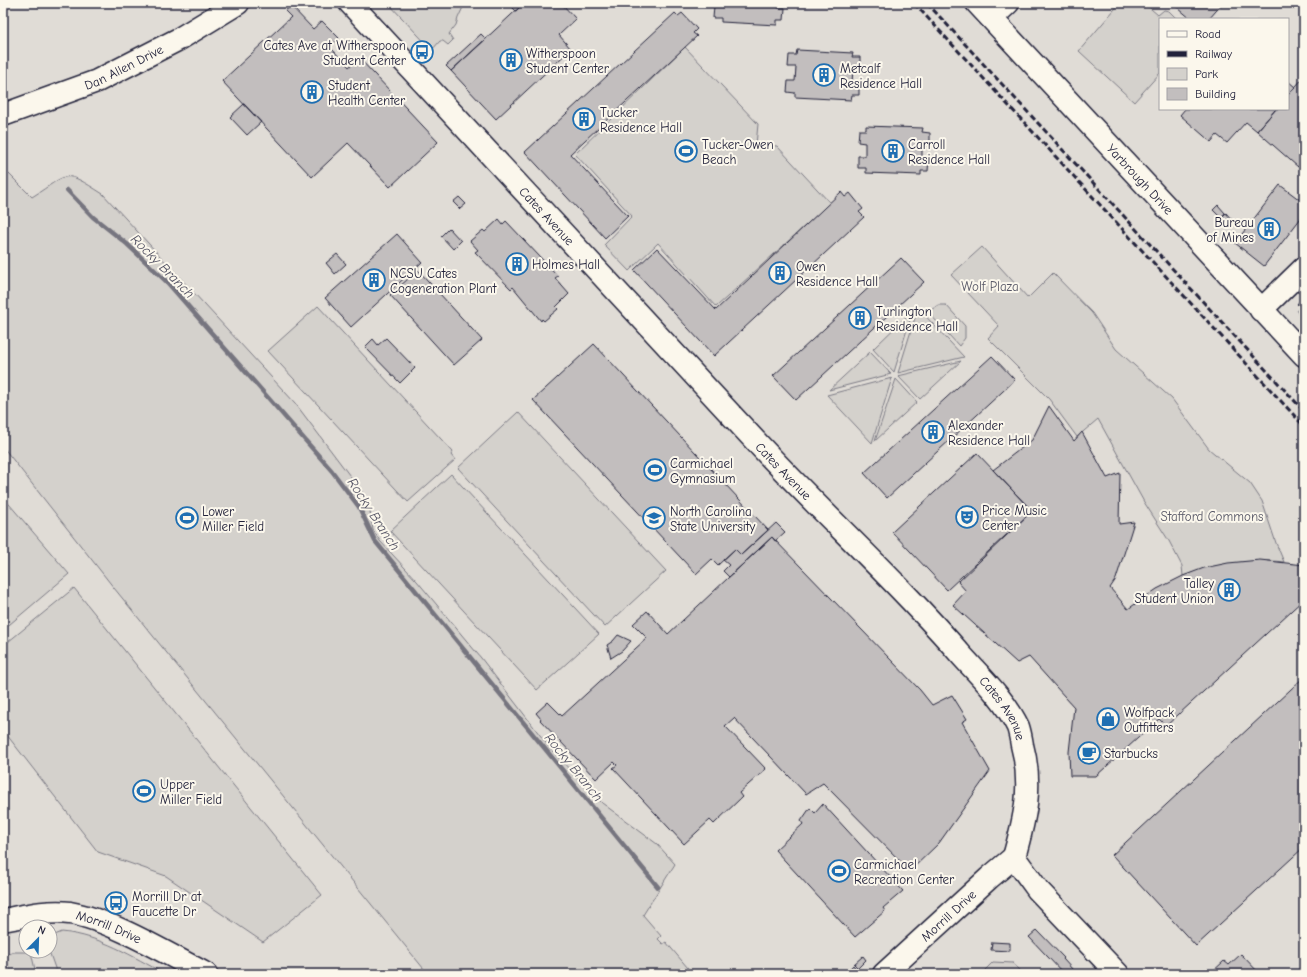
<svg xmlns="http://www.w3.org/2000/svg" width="1307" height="977" viewBox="0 0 1307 977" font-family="'Comic Neue',sans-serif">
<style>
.built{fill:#e0dcd6;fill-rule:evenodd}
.green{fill:#d4d1cc;stroke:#7b7a84}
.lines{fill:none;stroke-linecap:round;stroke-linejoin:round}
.stream{stroke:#76747f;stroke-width:4.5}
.building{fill:#c2bebe;stroke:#22223b}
.minor-casing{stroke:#22223b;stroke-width:25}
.minor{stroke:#fbf7ec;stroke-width:22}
.rail{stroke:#22223b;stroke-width:3;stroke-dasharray:6 3;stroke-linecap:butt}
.labels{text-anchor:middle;stroke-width:4;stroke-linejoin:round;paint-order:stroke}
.poi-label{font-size:13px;fill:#22223b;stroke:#fbf7ec;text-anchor:start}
.street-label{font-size:13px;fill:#22223b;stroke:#fbf7ec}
.park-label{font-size:13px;fill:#575766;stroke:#fbf7ec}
.water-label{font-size:14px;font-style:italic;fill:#535263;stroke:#fbf7ec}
</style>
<rect width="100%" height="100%" fill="#f2eee5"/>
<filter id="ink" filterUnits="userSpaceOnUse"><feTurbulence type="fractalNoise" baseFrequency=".025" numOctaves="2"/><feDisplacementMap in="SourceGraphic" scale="8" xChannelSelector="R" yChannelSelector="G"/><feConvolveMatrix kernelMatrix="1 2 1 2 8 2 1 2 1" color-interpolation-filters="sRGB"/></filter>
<g filter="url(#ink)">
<path class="built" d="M3 3H1304V974H3ZM1160 19H1288V109H1160ZM26 927H50V951H26Z"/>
<path class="green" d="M388 3H465L458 18 456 25 449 34 453 40 448 45 443 41H440L432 50Z
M1120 3H1144L1158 15 1164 10 1169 11 1177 19H1160V73L1134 102 1079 51Z
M685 47 758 124 756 145 777 146 830 203 716 307 658 243 629 271 604 245 632 216 575 154Z
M9 174 32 197C70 173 62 168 103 194L295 403 362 492 370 511 373 530 380 541 417 581 481 658 553 752 602 803 657 844 675 864 643 915 661 936 658 939 663 944 666 942 693 974H428L114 588 3 447V176Z
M982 247 1028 298 1053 273 1092 313 1116 349 1172 399 1209 449 1250 483 1262 501 1276 543 1284 562C1251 558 1215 565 1183 576L1182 566 1169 541 1144 502 1098 419 1077 437 1049 399 988 338 999 326 951 275Z
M938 305H946L965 326V338L959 346 928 312Z
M318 306 453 452 451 455 455 460 408 502 268 351Z
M918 308 964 357 898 373Z
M913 310 894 372 873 349Z
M870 352 891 374 829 390Z
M961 361 920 399 898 376Z
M892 378 872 443 827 395Z
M896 379 917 402 875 441Z
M518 412 666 571 605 627 458 468Z
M451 474 599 634 537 690 390 531Z
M3 497 69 574 3 630Z
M74 588 322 895 263 942 166 876 98 852 3 730V646Z
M62 932C101 936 132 956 165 974H57L49 951 50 937Z
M14 952H31L36 974H3V956Z
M993 962 1013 963 1022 974H981Z"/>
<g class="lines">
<path class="stream" d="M67 190 93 217 127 244 167 282 332 471 359 507 375 541 658 887"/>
</g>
<path class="building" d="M514 3H524L516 11 511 6Z
M524 3H561L576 19 559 35 571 49 496 119 451 71Z
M721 3H778V8H785L784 20H777V25L721 22V18H713L714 6H721Z
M1172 3H1223L1209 19H1191Z
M291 6 313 29 322 21 339 38 330 47 349 67 359 58 438 142 390 187 348 143 312 177 222 81 291 17 285 11Z
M675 13 678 16 682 13 697 29 693 33 697 36 570 154 628 216 605 238 525 152Z
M481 34 486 39 451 71 446 66Z
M797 50 853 53 852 57H860V69H853L852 83H859V95H852L851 100 795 97V93L787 92 788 81H795L796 67H788L789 55H796Z
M1304 77V159L1298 167 1257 131 1276 109H1288V95Z
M1288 81 1295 87 1288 95Z
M244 104 261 122 247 135 230 117Z
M1185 109H1276L1257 131 1246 122 1227 143 1217 135 1211 142 1180 115Z
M866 126 923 128 922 132 930 133V146L922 145V159H929L928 171H921V175L866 173V168H858V156H865V143L858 142 859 130H866Z
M1280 185 1304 203V214L1264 266 1235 243Z
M841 192 845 197 850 193 863 209 859 212 864 217 714 356 634 270 657 248 716 310Z
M459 197 466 204 460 209 453 202Z
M1218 205 1225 213 1221 218 1213 210Z
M1226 213 1233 221 1228 226 1221 218Z
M499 219 503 224 506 221 558 276 555 278 569 294 556 307 558 309 544 321 542 319 541 321 513 287 511 289 475 252 478 250 470 241 483 230 485 232Z
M449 228 461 241 453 249 441 236Z
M397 234 422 262 351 327 325 298Z
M337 254 346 264 335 274 326 263Z
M901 258 924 282 796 400 773 376Z
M418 270 482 340 454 365 390 295Z
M1304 296V319L1297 311 1300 307 1297 304Z
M386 338 415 368 400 383 365 347 373 339 378 345Z
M594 344 768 530 741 555 735 549 718 565 712 559 696 574 533 400Z
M992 356 1015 380 887 498 864 473Z
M1049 406 1074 441 1082 432 1107 478 1120 473 1119 524 1134 522 1116 579 1110 588 1128 609 1157 589 1183 576 1204 568 1228 563 1260 560 1304 565V599L1166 726 1159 719 1096 776H1070L1069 752 1074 707 1029 657 1017 663 953 605 966 591 958 582 1032 511 993 470 1032 440Z
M977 453 1032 511 947 590 892 532Z
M776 523 785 532 775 541 772 537 729 577 723 571 729 565 723 560 735 549 741 555Z
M772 537 920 690 932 705 952 695 967 719 962 722 990 771 939 843 910 871 823 783 806 794 734 718 725 726 766 769 739 793 742 797 714 824 710 820 684 844 613 768 617 765 614 762 596 779 540 720 541 719 536 713 548 702 562 716 647 638 633 624 647 611 668 634Z
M618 635 631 641 622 651 611 658 607 645 613 641Z
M1304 677V847L1196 946 1112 855Z
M823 804 903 891 883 908 885 911 855 937 775 850 803 824 801 821 810 808 815 813Z
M1037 930 1064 958 1063 959 1073 970 1079 974H1064L1029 937Z
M992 942 1010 943V951L991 950Z
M1241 954 1260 974H1210L1224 961 1229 965Z
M863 956 866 960 858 968 854 964Z
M853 965 857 970 852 974H845Z"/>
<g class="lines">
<g class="minor-casing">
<g id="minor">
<path id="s1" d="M350 3 761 447C827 518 899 583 962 656 982 678 1005 700 1018 727 1020 733 1021 739 1022 745 1033 786 1025 818 1014 857"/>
<path id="s2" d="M977 3 1304 355"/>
<path d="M992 18 1008 3"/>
<path id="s3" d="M3 115 97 81 179 39 238 3"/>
<path d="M1261 310 1304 268"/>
<path d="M1014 857 1038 890 1118 974"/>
<path id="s4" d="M3 920C24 916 48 910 70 913 112 920 167 954 206 974"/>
<path id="s5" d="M884 974 989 878 1014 857"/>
</g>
</g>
<use href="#minor" class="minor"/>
<path class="rail" d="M914 3 1304 426
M927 3 1304 411"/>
</g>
</g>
<defs>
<g id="bus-ring" transform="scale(1.15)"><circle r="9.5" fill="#fbf7ec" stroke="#1f6fb2" stroke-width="1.5"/><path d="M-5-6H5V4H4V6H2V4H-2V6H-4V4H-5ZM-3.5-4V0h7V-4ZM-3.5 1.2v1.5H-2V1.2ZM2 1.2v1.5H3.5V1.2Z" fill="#1f6fb2"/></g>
<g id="building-ring" transform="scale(1.15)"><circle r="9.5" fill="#fbf7ec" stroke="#1f6fb2" stroke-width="1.5"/><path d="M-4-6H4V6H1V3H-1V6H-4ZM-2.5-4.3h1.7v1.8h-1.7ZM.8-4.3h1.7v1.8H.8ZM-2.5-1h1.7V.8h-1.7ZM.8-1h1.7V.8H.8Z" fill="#1f6fb2"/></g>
<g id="stadium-ring" transform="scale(1.15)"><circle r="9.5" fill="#fbf7ec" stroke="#1f6fb2" stroke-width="1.5"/><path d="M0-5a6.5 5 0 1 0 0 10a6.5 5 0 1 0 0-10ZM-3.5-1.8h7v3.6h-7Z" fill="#1f6fb2"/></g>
<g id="theatre-ring" transform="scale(1.15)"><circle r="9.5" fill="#fbf7ec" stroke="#1f6fb2" stroke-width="1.5"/><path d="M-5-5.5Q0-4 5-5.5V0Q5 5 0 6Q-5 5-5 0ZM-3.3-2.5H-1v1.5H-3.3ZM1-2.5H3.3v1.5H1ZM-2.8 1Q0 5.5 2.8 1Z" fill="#1f6fb2"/></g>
<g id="university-ring" transform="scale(1.15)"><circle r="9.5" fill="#fbf7ec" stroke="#1f6fb2" stroke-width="1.5"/><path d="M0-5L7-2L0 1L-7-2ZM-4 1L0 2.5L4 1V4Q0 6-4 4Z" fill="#1f6fb2"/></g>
<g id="shop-ring" transform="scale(1.15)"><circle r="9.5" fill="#fbf7ec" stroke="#1f6fb2" stroke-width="1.5"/><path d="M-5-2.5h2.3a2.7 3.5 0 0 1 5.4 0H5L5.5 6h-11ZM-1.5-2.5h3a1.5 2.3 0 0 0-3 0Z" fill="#1f6fb2"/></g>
<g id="cafe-ring" transform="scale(1.15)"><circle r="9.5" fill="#fbf7ec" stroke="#1f6fb2" stroke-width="1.5"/><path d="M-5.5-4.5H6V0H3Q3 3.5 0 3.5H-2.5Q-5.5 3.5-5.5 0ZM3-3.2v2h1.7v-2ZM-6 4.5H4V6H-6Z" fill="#1f6fb2"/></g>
</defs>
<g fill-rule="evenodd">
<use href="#bus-ring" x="422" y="52"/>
<use href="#building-ring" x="511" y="60"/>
<use href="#building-ring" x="824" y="75"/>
<use href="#building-ring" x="312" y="92"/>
<use href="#building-ring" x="584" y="119"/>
<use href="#stadium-ring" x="686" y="151"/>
<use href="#building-ring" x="893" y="151"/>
<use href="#building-ring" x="1269" y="229"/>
<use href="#building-ring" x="517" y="264"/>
<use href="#building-ring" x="780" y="273"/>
<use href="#building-ring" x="374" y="280"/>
<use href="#building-ring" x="860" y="318"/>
<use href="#building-ring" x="933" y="432"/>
<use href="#stadium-ring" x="655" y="470"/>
<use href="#theatre-ring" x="967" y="517"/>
<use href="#stadium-ring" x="187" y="518"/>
<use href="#university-ring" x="654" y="518"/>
<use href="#building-ring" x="1229" y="590"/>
<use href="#shop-ring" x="1108" y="719"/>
<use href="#cafe-ring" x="1089" y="753"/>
<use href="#stadium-ring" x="144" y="791"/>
<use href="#stadium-ring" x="839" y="871"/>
<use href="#bus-ring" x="116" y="903"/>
</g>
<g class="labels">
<g class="poi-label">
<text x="406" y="50" text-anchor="end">Cates Ave at Witherspoon<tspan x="406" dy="15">Student Center</tspan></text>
<text x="526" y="58">Witherspoon<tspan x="526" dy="15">Student Center</tspan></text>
<text x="840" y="73">Metcalf<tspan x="840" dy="15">Residence Hall</tspan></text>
<text x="328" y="90">Student<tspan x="328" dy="15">Health Center</tspan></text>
<text x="600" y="117">Tucker<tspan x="600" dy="15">Residence Hall</tspan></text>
<text x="702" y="149">Tucker-Owen<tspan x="702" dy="15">Beach</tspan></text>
<text x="908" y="149">Carroll<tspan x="908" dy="15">Residence Hall</tspan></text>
<text x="1254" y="227" text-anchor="end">Bureau<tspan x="1254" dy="15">of Mines</tspan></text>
<text x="532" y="269">Holmes Hall</text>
<text x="796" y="271">Owen<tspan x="796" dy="15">Residence Hall</tspan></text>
<text x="390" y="278">NCSU Cates<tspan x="390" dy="15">Cogeneration Plant</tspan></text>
<text x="876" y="316">Turlington<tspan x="876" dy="15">Residence Hall</tspan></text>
<text x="948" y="430">Alexander<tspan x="948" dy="15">Residence Hall</tspan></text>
<text x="670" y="468">Carmichael<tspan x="670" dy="15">Gymnasium</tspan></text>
<text x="982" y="515">Price Music<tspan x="982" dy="15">Center</tspan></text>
<text x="202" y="516">Lower<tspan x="202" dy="15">Miller Field</tspan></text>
<text x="670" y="516">North Carolina<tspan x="670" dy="15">State University</tspan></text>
<text x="1214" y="588" text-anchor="end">Talley<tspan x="1214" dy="15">Student Union</tspan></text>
<text x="1124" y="717">Wolfpack<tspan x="1124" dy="15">Outfitters</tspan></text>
<text x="1104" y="758">Starbucks</text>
<text x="160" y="789">Upper<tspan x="160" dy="15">Miller Field</tspan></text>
<text x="854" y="869">Carmichael<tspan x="854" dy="15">Recreation Center</tspan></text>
<text x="132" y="901">Morrill Dr at<tspan x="132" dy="15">Faucette Dr</tspan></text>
</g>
<g class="street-label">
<text dy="5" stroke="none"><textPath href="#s3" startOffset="130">Dan Allen Drive</textPath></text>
<text dy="5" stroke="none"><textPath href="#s2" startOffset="240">Yarbrough Drive</textPath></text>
<text dy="5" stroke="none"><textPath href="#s1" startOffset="290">Cates Avenue</textPath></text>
<text dy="5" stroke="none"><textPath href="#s1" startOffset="638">Cates Avenue</textPath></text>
<text dy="5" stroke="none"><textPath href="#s1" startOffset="962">Cates Avenue</textPath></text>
<text dy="5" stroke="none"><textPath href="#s5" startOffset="87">Morrill Drive</textPath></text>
<text dy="5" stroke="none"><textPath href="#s4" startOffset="109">Morrill Drive</textPath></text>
</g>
<g class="park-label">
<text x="990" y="291">Wolf Plaza</text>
<text x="1212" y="521">Stafford Commons</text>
</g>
<g class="water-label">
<text transform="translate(163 266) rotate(45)" y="5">Rocky Branch</text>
<text transform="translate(374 514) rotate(57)" y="5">Rocky Branch</text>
<text transform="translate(574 767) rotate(51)" y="5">Rocky Branch</text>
</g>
</g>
<rect width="1307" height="977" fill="none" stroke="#fbf7ec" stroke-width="16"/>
<rect x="8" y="8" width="1291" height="961" fill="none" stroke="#22223b" stroke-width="1.5" filter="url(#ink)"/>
<rect x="1159" y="18" width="130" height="92" fill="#fbf7ec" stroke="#a4a2a5"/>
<rect x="1167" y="31" width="20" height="6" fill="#fbf7ec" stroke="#a4a2a5"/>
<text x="1195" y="38" font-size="12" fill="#22223b">Road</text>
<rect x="1167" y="51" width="20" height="6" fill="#22223b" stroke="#a4a2a5"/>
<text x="1195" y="58" font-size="12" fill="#22223b">Railway</text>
<rect x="1167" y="68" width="20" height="12" fill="#d4d1cc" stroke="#a4a2a5"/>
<text x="1195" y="78" font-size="12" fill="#22223b">Park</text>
<rect x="1167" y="88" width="20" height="12" fill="#c2bebe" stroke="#a4a2a5"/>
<text x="1195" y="98" font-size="12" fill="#22223b">Building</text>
<g transform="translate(38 939) rotate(23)"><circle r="19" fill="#fbf7ec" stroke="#a4a2a5"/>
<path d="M0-3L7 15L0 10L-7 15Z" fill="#1f6fb2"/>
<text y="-6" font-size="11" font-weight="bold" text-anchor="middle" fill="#22223b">N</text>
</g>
</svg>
